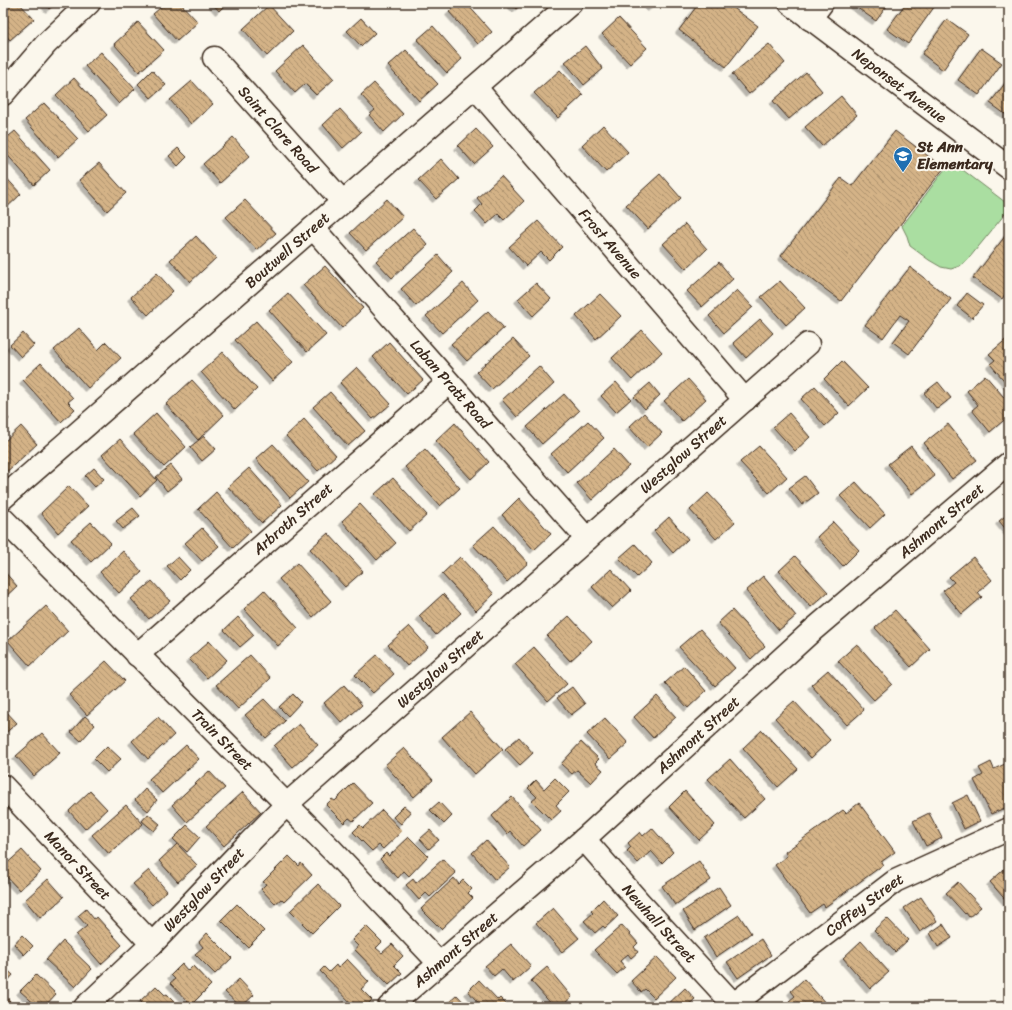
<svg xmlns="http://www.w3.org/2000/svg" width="1012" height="1010" viewBox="0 0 1012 1010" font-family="Sriracha,sans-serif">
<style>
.grass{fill:#aadea1;stroke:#728460}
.building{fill:url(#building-back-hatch);stroke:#3b2a1e;filter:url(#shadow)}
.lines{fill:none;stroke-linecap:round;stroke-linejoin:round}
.minor-casing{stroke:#3b2a1e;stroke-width:25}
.major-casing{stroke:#3b2a1e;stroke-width:25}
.minor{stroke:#fbf7ec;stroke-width:22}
.major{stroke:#fbf7ec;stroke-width:22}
.labels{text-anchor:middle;stroke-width:4;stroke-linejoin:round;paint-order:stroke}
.street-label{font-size:15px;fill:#3b2a1e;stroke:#fbf7ec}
.poi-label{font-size:15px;font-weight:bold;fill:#3b2a1e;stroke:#fbf7ec;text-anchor:start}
</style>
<defs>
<pattern id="building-back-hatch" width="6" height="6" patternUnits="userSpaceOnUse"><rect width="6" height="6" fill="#d4b387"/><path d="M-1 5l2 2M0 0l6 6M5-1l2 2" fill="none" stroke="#ad926e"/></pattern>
<filter id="shadow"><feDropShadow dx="-3.5" dy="3.5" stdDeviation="0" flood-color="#0004"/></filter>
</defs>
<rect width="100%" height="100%" fill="#fbf7ec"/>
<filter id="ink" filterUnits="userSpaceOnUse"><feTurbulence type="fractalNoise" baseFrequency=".025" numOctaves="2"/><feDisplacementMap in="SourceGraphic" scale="8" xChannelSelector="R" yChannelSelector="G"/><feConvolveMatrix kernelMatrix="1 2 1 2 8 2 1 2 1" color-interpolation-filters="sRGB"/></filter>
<g filter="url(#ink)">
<path class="grass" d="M951 161 1009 205V209L970 257 960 266 951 269 941 267 929 260 910 246 907 236 902 226Z"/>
<path class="building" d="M3 3H19L34 19 10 40 3 32Z
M44 3H56L49 9Z
M166 3H180L198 22 177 41 153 14Z
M212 3H227L219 11Z
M459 3H466L492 32 478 44 449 12Z
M510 3H523L516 9Z
M646 3H657L651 8Z
M699 3H727L758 26 726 67 679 30Z
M855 3H889L876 21 853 5Z
M906 3H937L908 44 887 29Z
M269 5 293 31 267 56 243 29Z
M361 18 375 33 361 46 347 31Z
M619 18 647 48 630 64 602 34Z
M947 19 968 34 943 70 922 54Z
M138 22 164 50 139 72 114 44Z
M433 26 462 59 447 73 417 40Z
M769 44 785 63 749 94 732 74Z
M303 45 334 79 316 95 305 84 295 93 275 71Z
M585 46 603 69 584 85 565 62Z
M981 48 1002 63 979 95 958 80Z
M406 50 438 84 419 101 388 66Z
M101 52 135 89 119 104 85 66Z
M152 70 166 85 151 98 138 84Z
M560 70 583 95 558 118 534 93Z
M806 72 822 91 789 119 773 101Z
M74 78 107 115 89 131 56 95Z
M1009 78V117L990 103Z
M192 81 213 104 191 124 170 100Z
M374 83 403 114 384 132 369 115 375 110 361 95Z
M841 96 857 115 822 146 805 127Z
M44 103 78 139 58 157 25 120Z
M340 109 361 132 343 148 323 125Z
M603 125 628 152 606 172 582 145Z
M476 129 493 147 474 164 458 146Z
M15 131 50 170 34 185 3 150V141Z
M895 131 944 168 841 301 781 256 841 178 852 186Z
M233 137 250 156 220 183 203 164Z
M178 148 187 157 178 166 169 156Z
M441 159 459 179 436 199 418 180Z
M99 163 126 193 107 211 79 180Z
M3 174 21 194 3 211Z
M660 174 681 198 648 229 626 205Z
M501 176 524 201 504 220 498 214 487 224 475 211 482 204 477 198Z
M387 199 403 217 366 250 350 233Z
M245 200 276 233 257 250 226 217Z
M538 221 562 247 549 260 541 252 526 266 509 247Z
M685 224 707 249 686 269 663 244Z
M413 228 428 245 392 278 376 261Z
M1009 231V289L1002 299 973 278Z
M196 236 216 258 190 282 170 260Z
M438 255 453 272 416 306 401 289Z
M719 262 733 279 702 307 687 291Z
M325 266 363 308 342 328 303 285Z
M910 267 951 299 909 354 893 342 909 321 900 315 883 338 865 325Z
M157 273 173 291 148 315 131 297Z
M780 281 805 308 786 325 761 297Z
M463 283 478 300 442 333 426 316Z
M536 283 551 299 533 316 518 299Z
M737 290 753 307 724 333 709 316Z
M288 293 326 335 307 352 269 310Z
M967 293 983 305 972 318 957 306Z
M600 294 621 316 596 339 576 316Z
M488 311 504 328 467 361 451 344Z
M760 319 773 333 746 358 733 343Z
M256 321 293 362 272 381 235 340Z
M79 328 98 350 106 342 121 358 88 388 54 350Z
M642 330 662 352 632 380 612 358Z
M23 333 34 345 21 357 10 345Z
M1009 337V386L990 364 995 360 989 354Z
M513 339 529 356 492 389 476 372Z
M389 342 423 380 407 394 373 357Z
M223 352 257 389 235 410 201 372Z
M842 361 868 388 849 406 824 379Z
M41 363 73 398 68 402 75 409 61 422 23 380Z
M539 366 554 384 517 417 502 400Z
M357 367 391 404 373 419 340 383Z
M985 375 1009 403V416L990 432 972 410 978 405 967 391Z
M688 379 706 399 682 421 664 401Z
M192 380 224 415 198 440 166 404Z
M616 382 631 399 616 412 601 396Z
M938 382 951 398 937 409 924 393Z
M650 383 660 395 645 409 634 397Z
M815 386 839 413 825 426 801 399Z
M330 392 365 431 348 446 313 407Z
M564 394 579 411 542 444 527 427Z
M3 412 9 419 3 425Z
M156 413 186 447 164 467 133 434Z
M644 413 662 433 647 447 629 427Z
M789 413 810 437 795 451 773 427Z
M304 419 336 455 318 471 286 436Z
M588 421 604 438 567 472 551 454Z
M455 423 489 462 471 479 436 441Z
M948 424 977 460 952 479 924 443Z
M21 426 37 444 3 475V443Z
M204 436 216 449 202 461 190 447Z
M120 439 157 480 140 496 102 455Z
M273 444 308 482 290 498 256 459Z
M759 446 787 477 769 493 740 462Z
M911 446 935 476 912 494 888 464Z
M425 449 460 488 440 506 405 467Z
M614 449 629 466 592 500 577 483Z
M171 465 182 479 167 491 156 477Z
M94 468 104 479 95 487 85 476Z
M249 468 282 505 262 523 228 487Z
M805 476 818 493 802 505 789 488Z
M393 478 427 515 409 531 375 494Z
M856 482 885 514 870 528 840 496Z
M69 486 88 506 58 533 41 513Z
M216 492 251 531 233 548 198 509Z
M708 493 735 522 716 539 690 510Z
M519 498 551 534 534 550 502 515Z
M360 504 396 543 377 560 342 521Z
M133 508 140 516 123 529 116 521Z
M1009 513V533L999 521Z
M669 517 688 539 673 553 654 531Z
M91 522 111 543 91 562 71 540Z
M833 522 859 550 843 566 817 537Z
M494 526 528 563 507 582 473 545Z
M202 528 219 546 202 561 185 543Z
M328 533 363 571 345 587 310 549Z
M635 544 652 563 637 577 619 558Z
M123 551 142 572 119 593 100 572Z
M795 556 828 592 811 607 779 571Z
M178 557 190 570 180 580 167 566Z
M460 557 494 594 476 611 442 574Z
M973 557 992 580 978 592 982 597 962 614 943 591 954 582 949 577Z
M297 563 331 601 313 617 279 579Z
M611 569 631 591 612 608 592 587Z
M3 570 17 586 3 599Z
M763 576 796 616 779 630 746 591Z
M152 581 170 601 149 619 131 599Z
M264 590 298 628 278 646 244 609Z
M443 594 461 613 436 635 419 616Z
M46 606 68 631 30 666 8 641Z
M732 610 765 646 751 659 718 623Z
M895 610 930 649 911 667 875 628Z
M569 616 592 641 570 661 547 636Z
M238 617 254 635 240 647 224 630Z
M409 626 428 647 407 666 388 645Z
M700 629 735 668 715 686 679 647Z
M209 641 227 660 207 678 189 659Z
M857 644 892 684 874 700 838 661Z
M534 647 567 684 548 701 515 664Z
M250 655 271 678 238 709 216 685Z
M377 655 394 674 373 693 355 675Z
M106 661 125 681 87 715 69 695Z
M684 666 706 691 688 708 665 683Z
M828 670 864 710 847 725 811 685Z
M344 685 362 705 342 723 324 703Z
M572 687 585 704 571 715 557 698Z
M293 694 301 702 288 716 279 707Z
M657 696 676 717 653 738 634 717Z
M264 699 285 721 266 738 245 715Z
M794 701 830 740 811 758 775 718Z
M3 708 17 723 3 735Z
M470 712 503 749 475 774 442 737Z
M85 716 95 725 81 741 71 732Z
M158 717 174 735 148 759 132 741Z
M605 718 628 743 610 759 587 734Z
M299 724 318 745 293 767 274 746Z
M762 730 798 769 778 787 743 748Z
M42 733 60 753 34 776 16 756Z
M519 737 533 753 520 765 505 749Z
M581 742 599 759 595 763 603 770 591 783 577 770 572 774 561 764Z
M186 745 199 759 162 793 149 779Z
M107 746 121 759 107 772 94 759Z
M404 748 433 780 414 797 385 765Z
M730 759 765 799 744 818 708 779Z
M991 762 994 769 1005 764 1009 773V806L991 814 974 780 983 775 979 768Z
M209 771 225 788 187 822 172 805Z
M555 778 569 792 556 805 561 811 551 820 532 801 537 797 528 788 536 780 544 789Z
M353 783 372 803 353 821 349 818 344 823 326 805 332 799 335 801Z
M145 789 157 800 148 811 135 800Z
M90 791 107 809 85 829 69 811Z
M685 791 715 825 699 840 669 807Z
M243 792 261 812 224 846 206 826Z
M968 795 980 821 964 829 952 803Z
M512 797 541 830 523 846 510 831 507 834 492 816Z
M439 802 452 816 444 824 430 810Z
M859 803 895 852 881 862 883 865 825 907 823 904 810 913 775 865 787 856 785 852 843 810 846 813Z
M126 805 143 824 109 854 92 835Z
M404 806 411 812 401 824 393 817Z
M382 810 402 831 383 849 379 845 372 851 353 832 360 825 363 828Z
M929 813 942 838 926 846 913 821Z
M148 814 160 824 154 831 142 821Z
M187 825 200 837 187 852 173 839Z
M652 828 673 852 662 863 651 851 638 863 627 851 631 847 628 843 640 832 643 836Z
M430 830 439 840 429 849 420 839Z
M409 837 428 856 409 876 404 871 398 878 380 859 386 853 389 856Z
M486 840 510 867 495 880 472 853Z
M177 844 197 865 178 882 159 861Z
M22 850 41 871 19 890 3 873V867Z
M289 856 299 866 301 863 312 875 284 902 281 899 275 904 261 889 266 884 263 882Z
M443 859 456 873 430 897 426 893 419 900 406 885 413 879 416 883Z
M699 861 711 880 675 905 662 886Z
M1009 865V904L990 882Z
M149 870 167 891 152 905 133 884Z
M454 878 459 884 463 880 472 889 468 893 473 898 441 929 421 909Z
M48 879 64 897 40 918 25 900Z
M958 882 981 907 969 917 966 913 965 914 946 893Z
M318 884 339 906 312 933 290 911Z
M719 887 731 905 695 930 683 911Z
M921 897 937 921 920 932 904 908Z
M603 899 618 916 605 928 603 926 595 933 584 921 593 913 591 911Z
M237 904 264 931 248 947 221 920Z
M553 908 579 938 562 952 536 923Z
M86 909 94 919 97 917 122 945 101 964 76 935 87 926 78 916Z
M739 915 751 933 716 957 704 938Z
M887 918 908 940 895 952 874 930Z
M943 924 952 938 938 947 930 933Z
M622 925 638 943 634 947 638 952 631 958 628 954 620 961 625 967 617 974 594 950Z
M366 926 382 942 376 948 382 953 392 944 403 956 394 965 402 973 389 985 355 950 358 946 352 940Z
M207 933 232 958 215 974 195 954 203 947 199 942Z
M22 935 33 946 24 955 14 944Z
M761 939 771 955 738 978 727 962Z
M63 941 92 969 75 987 46 960Z
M861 941 889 972 870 989 843 958Z
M511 944 531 966 513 982 502 969 494 976 485 966Z
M657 957 676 977 654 998 645 989 641 992 631 981Z
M347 959 369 982 361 989 372 1000 365 1007H355L320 971 324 967 329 972 336 965 338 968Z
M182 964 188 971 193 966 211 985 191 1005 170 983 175 979 171 975Z
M3 966 13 975 6 983 3 981Z
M547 967 572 997 560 1007H554L531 981Z
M36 975 56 994 44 1007H38L20 991Z
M239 979 254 995 241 1007 225 992Z
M804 979 828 1006 827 1007H794L789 1001 795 996 791 991Z
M479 980 498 1000 500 998 509 1007H482L468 991Z
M156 986 165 995 167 994 180 1007H146L140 1001Z
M685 988 695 999 686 1007H665Z
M457 995 468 1007H444Z
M5 996 15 1007H3V997Z"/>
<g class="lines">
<g class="minor-casing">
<g id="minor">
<path d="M810 19 822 3"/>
<path id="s1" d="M214 58 343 202"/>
<path id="s2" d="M475 87 745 400"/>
<path d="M3 94 46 44 89 3"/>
<path id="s3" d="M313 228 587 539"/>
<path id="s4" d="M3 498 571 3"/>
<path id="s5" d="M3 519 332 850 439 963"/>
<path id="s6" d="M137 655 448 383"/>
<path id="s7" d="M3 786 152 944"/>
<path id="s8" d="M584 839 640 903 736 1007"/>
<path id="s9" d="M734 1004 895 881 1009 829"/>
<path id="s10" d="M85 1007 152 944 239 853 287 804 808 344"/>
</g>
</g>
<g class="major-casing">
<g id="major">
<path id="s11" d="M790 3 1009 168"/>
<path id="s12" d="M389 1007 584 839 813 630 1009 463"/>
</g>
</g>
<use href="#minor" class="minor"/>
<use href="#major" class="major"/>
</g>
</g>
<defs>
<g id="school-pin" transform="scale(1)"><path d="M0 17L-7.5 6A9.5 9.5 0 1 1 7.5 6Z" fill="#1f6fb2" stroke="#fbf7ec"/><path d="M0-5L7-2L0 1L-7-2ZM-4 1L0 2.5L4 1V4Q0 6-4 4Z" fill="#fff"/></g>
</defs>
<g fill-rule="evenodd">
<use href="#school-pin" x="903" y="156"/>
</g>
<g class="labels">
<g class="street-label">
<text dy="5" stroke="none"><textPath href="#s11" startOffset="137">Neponset Avenue</textPath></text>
<text dy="5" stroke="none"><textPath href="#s1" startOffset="96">Saint Clare Road</textPath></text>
<text dy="5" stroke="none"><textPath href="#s2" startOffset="207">Frost Avenue</textPath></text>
<text dy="5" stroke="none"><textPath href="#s4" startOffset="377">Boutwell Street</textPath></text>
<text dy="5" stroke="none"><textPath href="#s3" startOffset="208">Laban Pratt Road</textPath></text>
<text dy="5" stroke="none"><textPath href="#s10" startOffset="815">Westglow Street</textPath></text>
<text dy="5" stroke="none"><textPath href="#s6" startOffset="207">Arbroth Street</textPath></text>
<text dy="5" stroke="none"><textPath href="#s12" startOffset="736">Ashmont Street</textPath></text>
<text dy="5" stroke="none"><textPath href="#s10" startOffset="491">Westglow Street</textPath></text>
<text dy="5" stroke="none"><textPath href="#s12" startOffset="412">Ashmont Street</textPath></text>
<text dy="5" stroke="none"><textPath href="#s5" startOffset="311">Train Street</textPath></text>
<text dy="5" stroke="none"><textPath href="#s7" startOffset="109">Manor Street</textPath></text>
<text dy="5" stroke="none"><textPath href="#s10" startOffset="167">Westglow Street</textPath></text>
<text dy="5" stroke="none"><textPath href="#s9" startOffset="164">Coffey Street</textPath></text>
<text dy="5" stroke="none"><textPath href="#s8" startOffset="113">Newhall Street</textPath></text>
<text dy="5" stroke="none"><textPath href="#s12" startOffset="88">Ashmont Street</textPath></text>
</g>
<g class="poi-label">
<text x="917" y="152">St Ann<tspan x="917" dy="17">Elementary</tspan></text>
</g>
</g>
<rect width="1012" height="1010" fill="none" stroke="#fbf7ec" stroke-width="16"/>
<rect x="8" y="8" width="996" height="994" fill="none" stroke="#3b2a1e" stroke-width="1.5" filter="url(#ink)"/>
</svg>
